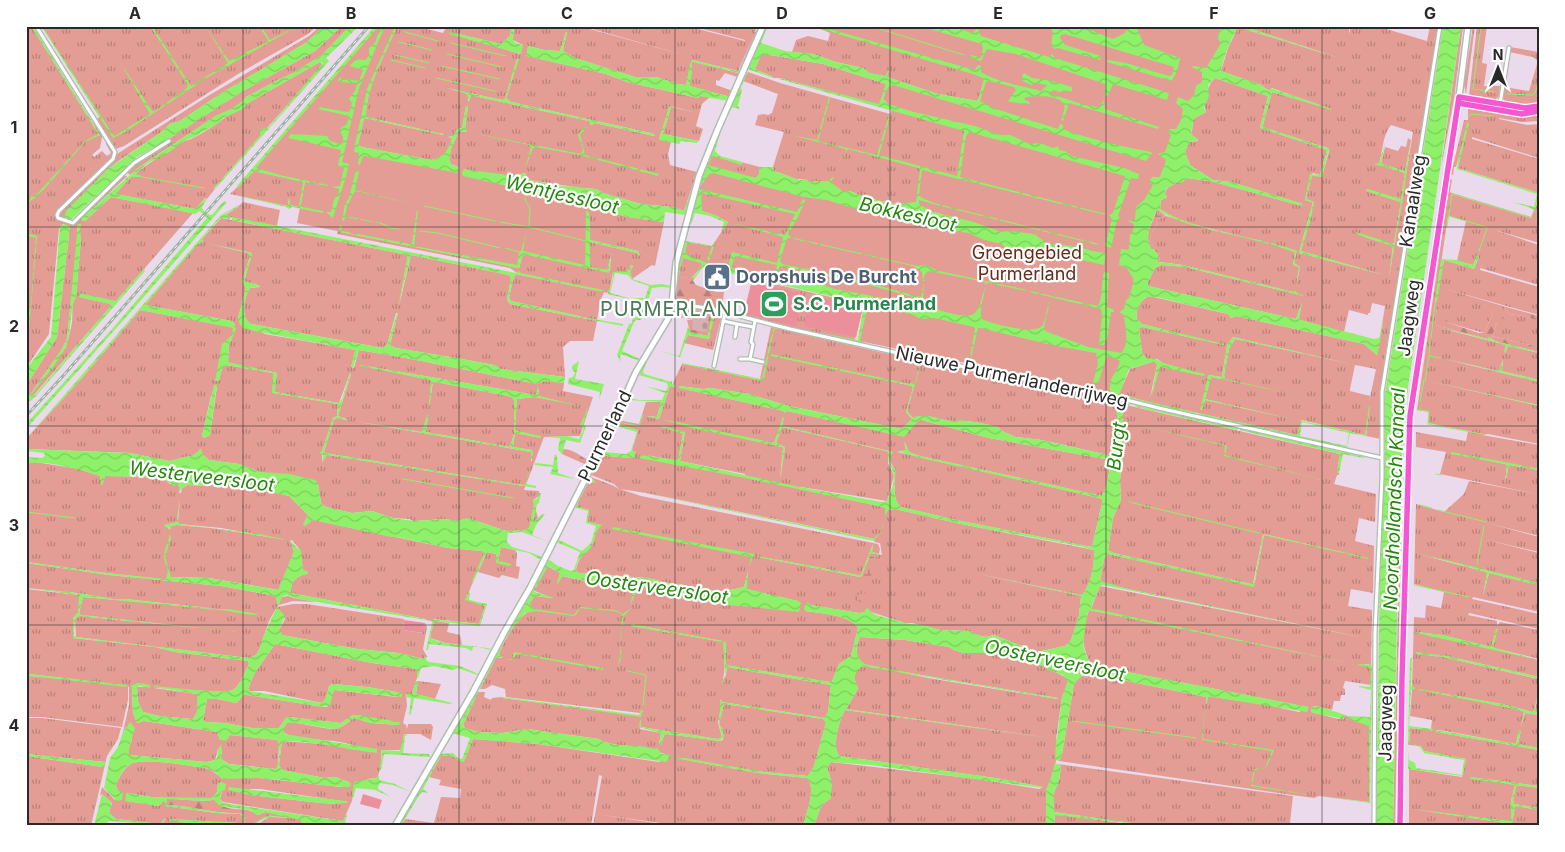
<svg xmlns="http://www.w3.org/2000/svg" width="1565" height="852" viewBox="0 0 1565 852" font-family="Inter,sans-serif">
<style>
.grass{fill:url(#grass-tufts);fill-rule:evenodd}
.forest{fill:url(#forest-firs)}
.wetland{fill:url(#wetland-marsh)}
.cemetery{fill:url(#cemetery-stones)}
.park{fill:#e49d94}
.pitch{fill:#eb909b}
.water{fill:url(#water-waves);fill-rule:evenodd}
.lines{fill:none;stroke-linecap:round;stroke-linejoin:round}
.stream{stroke:#8ff169;stroke-width:1}
.street-casing{stroke:#aebdb2;stroke-width:5.5}
.secondary-casing{stroke:#aebdb2;stroke-width:8}
.primary-casing{stroke:#fff;stroke-width:8}
.street{stroke:#fff;stroke-width:3}
.secondary{stroke:#fff;stroke-width:5}
.primary{stroke:#f357d1;stroke-width:5.5}
.rail-casing{stroke:#9db4a4;stroke-width:3}
.rail{stroke:#fff;stroke-width:1;stroke-dasharray:4;stroke-linecap:butt}
.grid{fill:none;stroke:#292929;stroke-width:1;stroke-opacity:0.55}
.labels{text-anchor:middle;stroke-width:4.5;stroke-linejoin:round;paint-order:stroke}
.street-label{font-size:18px;fill:#292929;stroke:#fff}
.park-label{font-size:18px;fill:#662b18;stroke:#fff}
.service-label{font-size:18px;font-weight:bold;fill:#4e5e75;stroke:#fff;text-anchor:start}
.leisure-label{font-size:18px;font-weight:bold;fill:#27864d;stroke:#fff;text-anchor:start}
.water-label{font-size:19px;font-style:italic;fill:#24860b;stroke:#fff}
.quarter-label{font-size:20px;letter-spacing:1px;fill:#487a56;stroke:#fff}
.neatline{fill:none;stroke:#292929;stroke-width:2}
.grid-label{font-size:16px;text-anchor:middle;font-weight:bold;fill:#292929}
</style>
<defs>
<pattern id="grass-tufts" width="24" height="20" patternUnits="userSpaceOnUse" patternTransform="scale(1.25)"><rect width="24" height="20" fill="#e49d94"/><path d="M3 7l-1-3M5 7V3M7 7l1-3M15 17l-1-3M17 17v-4M19 17l1-3" fill="none" stroke="#b98079"/></pattern>
<pattern id="forest-firs" width="22" height="20" patternUnits="userSpaceOnUse" patternTransform="scale(1.25)"><rect width="22" height="20" fill="#e49d94"/><path d="M5 1l3.5 6h-7zM16 11l3.5 6h-7z" fill="#b98079"/></pattern>
<pattern id="wetland-marsh" width="20" height="14" patternUnits="userSpaceOnUse" patternTransform="scale(1.25)"><rect width="20" height="14" fill="#e49d94"/><path d="M1 5h8M5 5V1M11 12h8M15 12V8" fill="none" stroke="#b98079"/></pattern>
<pattern id="cemetery-stones" width="16" height="16" patternUnits="userSpaceOnUse" patternTransform="scale(1.25)"><rect width="16" height="16" fill="#d6b0b2"/><path d="M2 7V4a2 2 0 0 1 4 0v3zM10 15v-3a2 2 0 0 1 4 0v3z" fill="#b89799"/></pattern>
<pattern id="water-waves" width="16" height="10" patternUnits="userSpaceOnUse" patternTransform="scale(1.25)"><rect width="16" height="10" fill="#8ff169"/><path d="M0 5q4-4 8 0t8 0" fill="none" stroke="#7bcf5b"/></pattern>
</defs>
<rect width="100%" height="100%" fill="#ebdaeb"/>
<path class="grass" d="M26 26H31L96 128 93 122 95 121 103 132 100 148 92 155 94 157 102 151 107 156 111 153 106 144V138L113 149V157L58 211 57 218 71 224 75 223 122 175 128 177 125 178 81 220 85 221 111 197 193 213 116 301 79 297 111 304 110 307 33 396 31 393 26 403V386L57 337 70 227 63 224 59 229 49 334 26 368ZM81 224 79 230 81 239 76 297C71 304 73 313 72 322 71 330 68 339 66 347L31 393 62 349 67 338 78 239 77 227Z
M42 26H317L308 34 238 74 124 146 116 149 97 119 99 117 100 118Z
M320 26H324L307 42 220 94 180 121 170 124 160 133 120 160 108 169 63 219 59 217 61 211 110 163 117 154 208 96 309 36Z
M342 26H350L322 55 293 73 276 81 246 97C240 108 224 111 213 118 188 134 163 151 138 168L130 175 127 172 139 159 168 142 167 140 243 91 315 51Z
M397 26H416L443 33 445 29 432 26H511L510 36 501 44 450 32 520 54 523 45 513 40 514 26H560L567 28 579 26 691 57 582 26H686L745 41V40L691 26H757L755 31 756 32 759 26H761L737 77 725 73 719 81 716 80V85L733 91 731 97 689 86 692 61 738 73 754 35 738 71 692 60 686 85 678 84 656 77H635L575 58 563 51 567 32H566L560 51 544 50 528 46 527 56 606 74 627 82 698 98 700 96 710 97 702 104 696 126 703 129 699 141 663 134 671 107 694 112 670 106 659 139 671 142 668 154 670 165 697 172 684 211 673 207 641 204 603 193 596 189 581 188 529 180 525 173 513 176 463 170 531 193 628 217 664 222 655 266 652 265 632 279 630 272 633 266 631 265 627 272H613L610 289 607 293 604 292 600 302 597 320 511 301 509 298 513 280 515 274 520 275 604 292 517 273 510 268 337 234 343 204 458 167 451 164 449 160 451 149 459 131 466 132 467 130 465 129 468 106H466L462 128 457 129 454 136 448 137 452 138C450 150 443 158 431 160L362 147 358 145 364 118 443 135V134L366 117C366 86 385 55 397 26ZM517 59 518 60 507 96V99L511 102 655 134 654 136 595 123 591 125 589 121 474 96H471L469 101H468V94L447 88 502 100 505 99ZM589 212 590 240 638 251 640 256 637 253 590 242 589 267 608 270 611 253 610 271 523 254 519 268 341 232 339 230 535 254Z
M813 26H1049L978 328 1115 394V396L1096 390 859 341 871 306 707 263C700 266 698 272 692 277L691 278 695 277 693 281 677 275 684 241 712 246 728 222 717 216 702 211 699 185 701 186 710 154 760 167 759 174 753 182 891 218 909 203 895 204 867 198 850 191H842L827 181H808L806 179H796L772 170 784 132 755 125 758 115 764 114 768 115 772 113 778 94 743 81 748 72 780 83 890 114 892 109 780 78H773V77L755 69 761 55H770L823 64 886 84 881 102 978 111 984 79 979 98 977 101 938 94 884 76 869 73 863 68 836 62 813 54 792 52 796 40 808 36 828 41 830 33Z
M1243 26H1349V34L1351 26H1376L1427 41 1430 26H1440L1380 393 1381 439 1366 436 1370 405 1365 435 1302 420 1297 435 1148 402 1123 395 1142 402 1118 396 1130 369 1152 362H1155L1157 365 1150 398 1160 366 1204 376 1163 363 1157 359H1147L1142 353 1139 328 1142 327 1224 345 1142 324 1137 319C1135 310 1140 300 1149 296L1228 314 1231 318 1236 316 1364 344 1377 355 1389 282 1385 306 1372 303 1370 313H1368V315L1349 310 1344 332 1300 320 1299 318 1302 302 1296 319 1148 286V282L1155 268 1161 265 1185 267 1304 296 1293 292 1183 265 1160 262C1159 258 1159 253 1157 250 1154 246 1150 246 1150 240 1150 231 1157 228 1158 220L1162 217 1166 216C1208 230 1253 237 1295 252L1293 265 1299 267 1296 286 1300 267 1294 263 1296 251C1254 235 1197 233 1160 209L1161 200 1167 197 1165 194 1167 188 1176 183 1182 182 1187 178 1214 182 1302 206 1303 204 1231 182 1213 180 1190 165 1185 152 1189 142 1198 141 1191 134C1193 130 1192 126 1193 122 1194 116 1202 115 1206 112 1202 101 1207 86 1215 78L1268 96 1260 128 1327 150 1320 175 1313 173 1311 175 1305 200 1313 202 1299 253 1384 275 1301 251 1314 202 1306 199 1312 175 1322 177 1329 151 1328 148 1262 127 1263 125 1272 92 1331 109 1272 88 1269 91 1261 85 1221 71 1228 48 1238 27 1339 58ZM1391 125 1413 132 1389 278 1393 246 1365 237 1356 233 1393 244 1394 243 1401 202 1366 191 1367 189 1401 200 1405 173 1375 164H1379C1383 151 1382 136 1391 125ZM1233 337 1351 364 1235 339 1229 349 1224 375 1225 379 1237 382 1211 377 1205 399 1296 420 1205 400 1201 410 1209 375 1222 377 1227 345ZM1355 365 1376 369 1369 402 1370 396 1350 391V389Z
M1461 26H1463L1454 99 1441 168Z
M1473 26H1475L1466 94 1464 85Z
M1477 26H1487L1482 63 1487 64 1484 86H1500L1499 96 1495 100 1469 96Z
M1510 47 1539 52V104L1533 106 1505 102 1503 98 1504 87 1529 91 1538 61 1533 57 1509 52Z
M320 62 323 65 267 128 262 129 260 136 214 188 215 189 207 199 205 198 196 209 115 194 131 177H142L135 174C150 162 166 152 183 142 186 140 190 140 193 138 203 133 214 126 223 119 231 112 241 111 248 103Z
M1468 107 1519 115 1539 113V121L1522 122 1499 118V119L1527 125 1539 124V158L1472 137V139L1539 159V193L1458 168 1468 123 1456 167H1454L1453 175 1451 174 1464 120H1468Z
M1408 138 1411 140 1405 171 1381 164 1385 147 1398 151 1401 146 1406 147Z
M254 171 304 182 299 207 290 205 289 198 288 206 230 194Z
M1452 179 1450 192 1452 193 1531 217 1539 199V219H1536L1539 221V243L1492 229 1539 245V285L1480 268V270L1539 287V315L1442 288 1503 306 1509 314 1523 316 1539 321V347L1492 336 1497 323 1494 310 1484 333 1449 323 1437 307 1435 325 1481 337H1491L1495 341 1489 338 1488 339 1436 327 1506 345 1505 354 1508 346 1539 353V380L1502 371 1503 359 1499 371 1444 359 1539 382V405L1428 381 1539 406V444L1488 434 1482 435 1539 445V469L1451 453 1505 464 1507 465 1505 483 1509 465 1539 470V536L1488 523 1539 537V552L1487 540 1539 553V583L1418 554 1486 572 1487 573 1483 596 1489 573 1539 585V612L1473 597 1472 599 1539 614V629L1469 613 1468 615 1497 621V626L1500 622 1539 630V659L1494 648 1493 647 1497 630 1491 647 1442 635 1417 632 1434 637H1441L1539 660V677L1447 656 1416 654 1443 657 1538 679 1537 694 1539 688V713L1535 712 1537 698 1534 711 1532 712 1507 705 1418 689 1520 710 1524 712 1521 727 1525 713 1539 715V748L1518 744 1521 730H1519L1516 744 1440 730H1436V732L1539 750V786L1470 777 1515 785 1511 801 1512 819 1510 822 1412 809 1512 824 1515 806 1539 810V826H1409V769L1462 777 1466 759 1424 751 1421 746 1409 745 1410 728 1433 730 1431 729 1432 720 1410 716 1412 689 1414 617 1425 618 1426 605 1441 608 1444 592 1414 584 1416 504 1444 512 1464 494 1469 481 1537 494 1440 474 1446 452 1416 447V432L1466 441 1468 431 1428 423 1429 412 1417 410 1450 180ZM1448 216 1466 221 1457 261 1473 265 1477 256 1479 257 1474 269 1444 260 1434 311Z
M243 202 280 210 277 226 224 216 235 209Z
M221 218 408 255 399 306 411 255 509 275 511 278 507 300 510 304 597 321 593 341H570L563 347 565 377 501 369 494 365 462 359 396 348 390 345 398 313H396L387 345 383 348 251 324C240 317 244 298 250 288L260 287 256 284 244 282 252 253 206 243 248 253 250 256 242 281 246 288 238 318 265 334 356 350 351 367 354 368 359 350 411 359 537 384 544 381 564 383 563 391 593 397 580 436 544 437 524 490 539 491V496L533 500 538 518 533 523 535 510 529 528 525 530 506 531 468 518 458 521 444 519 414 521 409 519 393 518 372 511 352 513 326 507 321 503 318 484 260 472 239 464 209 460 203 455 200 449 199 451 192 456 185 457 170 461 130 453 26 449V439L82 378 140 310 231 327 235 325 232 321 145 305 198 243 203 242 202 239ZM233 337 229 345 228 363 277 373 274 392 339 403 350 373 351 374 338 416 349 420 336 418 334 420 324 451 325 453 523 485 524 486 327 455 322 462V451L333 418 337 416 338 404 273 393V373L226 365 222 368 219 381H216L220 356ZM360 365 536 395 539 388 538 396 563 402 534 397 517 399 515 429 517 431 541 438 515 433 513 447 532 450V461H531V452L353 421 422 432 428 415 426 432 510 447 514 434V400L512 397 436 382H433L429 407 432 382 430 380ZM217 387 210 435 204 438 202 436 211 396Z
M752 279 861 304 863 307 856 337 854 340 743 317Z
M713 311 722 315 713 350 684 343 688 335 709 339Z
M771 327 880 352 1097 396C1101 398 1108 399 1112 402 1123 410 1117 447 1108 455L1042 440 1016 437 1002 431 998 427C984 424 969 420 956 421 942 422 927 412 913 418L907 411 920 365 915 383 909 384 771 355 912 386 913 388 906 412 912 419 902 429 789 406 749 394 711 388 703 389 679 386 680 388 784 411V413L787 411 904 436 918 421 921 420 989 438 1105 459 1111 463 1106 487 1102 496 920 456 909 452 904 442 906 450 897 452 1099 498 1102 499V503L1092 547 961 521 901 507C891 499 896 481 895 469 891 464 887 458 893 452L782 426 784 416 774 443 663 420 782 447 783 448 780 479 785 447 776 443 782 427 886 451 889 453 888 463 894 476 887 501 801 487 800 489 883 507 885 508V514L888 510 895 509 961 524 1094 550C1095 564 1091 584 1082 595L978 574 1081 596 1079 616 1071 640 1065 646 1037 652 994 635 986 637 974 634 971 631 940 630 912 623H905L871 612 859 613 811 605 805 611C819 613 851 615 858 628L851 656 839 664 832 681H824L725 665 726 642 631 624V626L724 642C724 656 726 671 722 683L726 675 727 667 831 685 828 712 825 718 722 702 721 699V709L718 723 722 737 718 739 641 727 640 729 661 733 659 744 661 745 664 735 667 734 720 741 723 740V730L719 724 724 704 823 719 825 721V726L814 766 808 776 764 772 675 758 758 773 807 778C817 789 806 813 803 826H682L595 814 675 826H593L602 776 599 775 591 826H403L402 824 405 819 434 823 441 797 460 798 461 789 439 785 441 780 429 777 441 756H452L460 761H464L473 739 538 744 659 762 671 755C662 755 656 749 648 748 634 745 610 747 599 739L527 729 502 733 478 732 465 728 463 725 478 692H485L484 697 491 700 492 698 502 697 503 698 640 716V713L506 697 505 689 492 685 485 689H480L496 658H502L499 654 500 651C507 636 518 616 533 609L530 606V602L535 596 552 598 535 591 533 589 534 587H536L547 566 560 573 557 585 562 576 634 592 631 604 635 593 645 587 730 605 750 606 798 601 746 589 748 571 744 587 721 592 664 582 648 578 579 573 576 571C578 556 586 554 592 543 596 537 595 530 601 525L587 522 589 510 577 507 578 502 588 483 596 482 588 478V476L612 485 619 489 614 484 589 474 598 459 592 475 602 458 605 456 634 458 632 450 638 430 616 424 613 430 617 420 639 424 646 402H661L657 417 646 416 659 419 670 386 675 387 673 383 682 364 707 368 760 379ZM679 432H685L680 461 745 474V477L688 466 646 455 678 461 683 433ZM620 489 646 493 875 539 874 542 880 543 882 555 871 553 862 576 860 577 758 557 779 560 858 575H861L873 544 872 552 879 554 880 549 878 544 641 496Z
M1126 405 1340 454 1337 472 1339 473V475H1337L1334 484 1376 494 1375 522 1359 518 1355 541 1374 546 1373 593 1351 589 1348 606 1372 610 1371 665 1365 664 1362 666 1371 667V685L1345 681 1343 688 1345 689V695H1341L1340 701H1334L1332 710 1316 706 1312 707 1311 712 1338 719 1345 717V715L1369 726V802L1319 796 1314 798 1292 795 1059 761 1062 754 1074 684 1079 678 1087 673 1206 697V705L1208 697H1213L1262 704 1299 712 1308 707 1091 665C1081 644 1081 633 1089 610L1356 664 1094 610 1091 609 1100 586 1365 638 1128 589 1100 582 1104 559 1108 554 1254 586 1264 535 1368 558 1263 534 1253 584H1251L1109 552 1108 550 1113 518 1121 500 1120 480 1123 454V410Z
M35 462 79 469 100 476 102 485 105 476 157 477 163 478 170 484H177L179 486V493H181L182 488 188 485 206 486 214 483 223 482 262 489 289 496 308 515 303 525 307 524 313 520 448 548 482 551 485 553 466 599 485 606 479 624 435 619 431 621 426 620V619L291 593C290 582 297 575 307 574L308 572 303 570 300 550 292 540 290 541 294 551 279 590 209 578 170 577 169 572 166 579H160L106 573 26 562V464ZM180 498 178 522 179 524 221 528 287 540 211 528 177 525 171 526 170 530 165 525 177 522Z
M1401 478V526L1395 826H1393Z
M501 547 515 550 517 553 516 566 520 567 518 579 502 575 499 578 478 572 487 552 496 554 498 561Z
M26 563 109 575 221 586 271 595 276 597 278 604 282 597 288 596 294 598 317 602 293 601 279 605 277 607 293 604H307L404 619 403 630 422 633 425 623 427 627 423 649 427 657 423 659 399 653 357 649 282 635 279 630 285 619 277 607 269 621 259 650 256 655 249 658 76 637 75 619 79 616 199 628 81 615 79 613 83 597 219 609 125 599H113L78 593 26 588Z
M26 589 79 595 80 597 78 613 73 618V638L155 647 175 652 248 661 249 664C245 671 240 686 233 690 225 694 167 688 154 688L197 694V712L193 719 159 716 143 712 138 702 137 687H150L137 683 131 687H132L133 713 137 723 144 721 217 732 220 740H226L230 735 277 740 279 743 278 766 276 769 229 764 221 759 222 749H218L215 760 207 762 129 755V748L132 739 126 727 123 732 129 705V687H128V700L122 727 42 717H26V686L29 676 89 681 29 674 27 675 26 681Z
M434 621 449 623 447 632 460 635 462 645 446 643 430 638Z
M860 637 905 640 949 647 954 650 964 653H988L1035 662 1067 678 1068 682 1062 697 1056 739V761L1051 779 1046 790V826H814L821 806 831 798V780L827 767 831 762 977 779 1039 789 1043 787 1002 779 840 756C831 749 839 720 845 710L1052 738 846 709 858 689C853 676 852 676 862 666L884 669C878 667 869 667 864 664 854 658 856 645 860 637ZM886 669 1058 698 1057 699 928 678Z
M275 644 372 663 417 669V678L412 694H406L407 706 403 723 406 725 407 729 408 724H431L433 727 431 740 420 734H404L401 750H381C382 760 381 770 377 778L367 779 354 789 352 801 343 821 223 802 220 799 222 791 218 783 217 792 212 798H182L165 806 216 813 240 814 243 817 244 820 258 824 269 817 297 818 302 820 301 826H241L238 823 169 819 201 826H163L165 818 160 824 116 819 109 813 112 803 102 794 100 796 102 787 115 800 118 791 116 786 117 782C120 776 125 767 131 764 143 757 194 766 209 769 215 772 219 777 226 779L228 778H259L341 787 349 782 335 777 325 778 282 770 279 765 282 741 336 745 350 749 377 752C363 748 349 743 334 741 318 739 297 741 283 732 283 729 284 725 288 722 291 721 326 729 334 729 342 728 348 722 354 718L371 723 399 725 362 716 353 715 341 723 289 717 286 718 279 728H252L225 723 206 722 203 720 207 699H217L236 703 245 694 247 695 323 707H327L334 690 397 697V692L367 687 333 684 329 686 326 698 322 703 264 691H250L248 689 254 674ZM250 789H260L348 802 330 804 250 795ZM128 793 151 797H163L164 800 159 806 126 801V794Z
M418 681 441 684 435 699 416 694Z
M26 718H42L121 728 118 739 107 756 91 826H26L36 825 35 824 26 823V756L103 767 105 762 26 754Z
M1058 764 1293 796 1290 823 1305 826H1152L1054 812 1053 795 1059 781 1061 766Z
M1516 785 1539 788V808L1514 804 1513 800Z
M1055 815H1062L1142 826H1054Z"/>
<path class="forest" d="M678 275 693 281 696 285 716 292H724L722 309 675 301V288Z
M1437 306 1449 323 1479 333H1484L1494 310H1498L1504 318 1497 323 1492 336 1539 347V352L1495 341 1491 337H1481L1435 325Z
M1503 306 1539 316V321L1523 316 1509 314Z
M695 308 711 311 712 315 708 336 690 332 687 320H693Z
M563 449C576 450 579 456 590 461L589 466 562 454Z
M167 799 208 801 214 799C225 811 233 808 248 810 252 811 254 813 258 815L265 812 282 815V817C278 817 272 815 268 816 259 818 255 828 244 822L243 814 217 812 181 806 167 805Z"/>
<path class="wetland" d="M1157 209 1166 216 1162 217 1158 220C1157 228 1150 231 1150 240 1150 245 1154 246 1157 250 1159 253 1159 258 1160 262H1158V255L1154 249H1151C1143 233 1153 224 1157 209Z
M871 553 878 555C871 563 871 573 872 584L869 587 863 584 861 578Z
M864 593 878 596 868 605 850 598Z"/>
<path class="cemetery" d="M692 307 695 308V310H705L709 315 707 332 692 330 693 320 679 317 678 311 680 313H688V310H692Z"/>
<path class="park" d="M377 26H396L368 90 355 150 588 199V266L521 253 518 267 297 223 305 181 253 170Z
M818 26H1233L1142 222 1129 314 1130 356 1114 393 858 340 865 301 729 271 733 254 779 266 785 243 797 215 700 191 707 168 916 212 917 193 922 170 958 178 966 128 888 104 883 99 889 81 978 106 985 77Z"/>
<path class="pitch" d="M752 282 803 294 796 326 744 314Z
M810 296 863 307 856 337 804 326Z
M404 620 425 623 423 633 403 630Z
M363 794 382 800 379 809 360 804Z"/>
<path class="water" d="M31 26H33L100 135 85 142 39 195 26 204V201L31 199V196L33 197 38 193 85 141 98 134Z
M41 26H42L114 136 150 114 120 62 152 111H155L187 88 188 85 150 26H152L191 86 228 63 205 26 229 61 267 42 268 40 259 26H261L270 40 298 26 208 77 125 132 113 138Z
M324 26H342L315 51 243 91 164 142 137 157 71 220 63 219 67 210 108 169 160 133 170 124 180 121 220 94 307 42Z
M350 26H359L326 58 329 61 215 189 214 188 260 136V129L268 128 323 63 320 62 248 103 243 109 223 118 220 122 194 137 184 141 168 153 148 163 135 174 142 176V177H131L117 192 116 194 195 209 206 198 207 199 202 207C203 212 207 215 212 215L223 202 226 201V203L128 315 26 429V424L113 328 207 218 200 211 195 214 111 197 85 221H81L83 217 138 168 215 116 231 109 244 100 246 97 276 81 293 73 322 55Z
M375 26H379L256 168 284 176 328 185V186L305 182 301 205 302 207 323 211V213L292 207 289 209 286 207 235 195 288 206 289 197 290 205 299 207 303 182 254 171 238 188 237 186Z
M381 26H385L359 88 342 162 349 164C345 183 338 200 333 218L326 212H331L334 200 339 192V189L332 187 340 186 344 168 338 165 341 150 288 138 291 134 327 136 330 141 340 144 343 142V137L340 131 341 128 347 124 349 116 318 109 319 107 347 112 350 111 352 103 349 99 355 91 357 84 338 81 339 78 359 81 363 70 350 66C355 59 358 59 366 60L369 55V48L375 43Z
M395 26H397C386 54 366 87 366 117L444 134V135L364 118 358 145 362 147 431 160C443 158 449 150 452 138L448 136H454L457 129 462 128 466 106H468L465 129 467 130V132L459 131 451 149 449 160 451 164 459 168 458 173 365 156H363L360 165 358 164 359 153 354 152 355 144 367 89Z
M511 26H514L513 40 516 43 523 45 521 54 449 34 450 32 501 44 510 36Z
M765 26H768L761 43 785 51 813 54 836 62 863 68 869 73 885 76 890 68 887 77 938 94 977 101 979 98 984 79 976 75 811 26H818L975 70 978 65 981 66V72C996 82 1023 86 1041 91L1047 85 1036 83 1031 85 1023 81 1022 76 1024 73 1032 78 1048 80 1072 87V91L1059 92 1054 90 1050 92 1051 94 1085 105 1099 107 1104 100 1105 109 1159 127 1158 129 1069 103 1063 121 1061 120C1062 116 1066 108 1064 104 1058 94 1035 96 1026 97L1024 99 1030 103 1029 104 1010 102 1008 101 1016 90 1014 87 989 81 986 82 980 101 996 109 1058 129 1060 124 1063 125V129C1092 140 1121 146 1151 152L1152 153 1146 161 893 85 888 87 883 99 888 104 914 112 975 126 1000 135H1010L1030 144 1040 143 1053 148 1058 146 1059 150 1065 151 1072 156 1124 168 1139 174 1138 179 1131 178 1118 216 1121 219 1117 220 1111 248 1105 246 1112 219 1109 215 1113 213 1125 176 969 132 966 136 960 177 1106 214V215L922 170 919 195 922 198 934 203 1099 244 1098 245 933 204 919 200V204L930 211 974 222 1001 232 1010 231 1034 234 1048 244 1077 246 1092 251 1106 253 1104 265 1061 255 1026 249 1014 251 1005 247 1002 244 984 240 969 233 930 228 927 226 909 221 865 212 827 200 804 197 713 173C705 174 706 184 699 185 709 156 722 129 734 100H733L740 87 742 90 738 106 740 109 732 107 722 127 715 151 720 156 742 162V165L713 156 708 165 756 178 759 174 760 167H773L774 171 799 180 806 179 808 181H827L833 177H834L831 182 842 191H850L867 198 895 204 916 202 920 170 918 168 848 149 836 165 845 154 846 149 791 135 817 140 829 97 830 98 818 141 877 155 889 115 890 116 879 155 957 176 964 131 779 79V78L879 104 886 84 823 64 770 55H761L755 69 773 77V78L748 69Z
M919 26H951L972 33 977 29 979 30 981 36 1049 57 1052 54 1055 58 1169 93 1167 100 1113 84 1108 95 1105 97V84L1016 54 987 49 981 61 970 58 971 55 981 58 983 48 982 44Z
M1049 26H1080L1113 39 1125 33 1129 27 1136 26 1144 45 1180 58C1179 65 1176 76 1171 81L1107 62 1108 60 1126 63 1169 76 1172 75 1174 67 1065 34 1061 35 1060 38 1065 45 1101 56 1100 60 1058 48 1055 49 1051 46 1053 32Z
M1220 26H1243L1340 58 1239 27C1231 36 1223 60 1221 71L1261 85 1268 91 1271 88 1331 109V110L1272 92 1263 125V127L1330 149 1328 152 1322 177 1312 176 1306 199 1314 202 1311 219 1301 251 1385 275 1299 253 1313 203 1305 200 1310 174 1320 175 1327 150 1260 128 1268 96 1215 78 1208 85 1209 96 1204 108 1206 112 1196 117 1193 122 1191 134 1199 140 1190 142 1185 152 1190 165 1213 180 1231 182 1303 204 1302 206 1214 182 1187 178 1183 182 1176 183 1166 188 1165 194 1167 198 1161 200 1160 209C1197 233 1255 235 1297 251L1294 263 1300 267 1296 287 1299 267 1293 265 1295 252C1269 243 1242 237 1215 231 1196 226 1174 222 1157 209 1152 223 1144 234 1151 249H1154L1158 255V262L1183 265 1293 292 1295 290 1296 292 1304 296 1185 267 1161 265 1155 268 1148 282V286L1296 319 1302 301 1299 318 1300 320 1374 339 1379 338 1384 320 1377 357V355L1364 344 1236 316 1231 318 1228 314 1156 297H1146C1140 303 1135 310 1137 319L1142 324 1224 344V345L1142 327 1139 328 1142 353 1147 359 1153 358 1163 363 1205 374 1204 376 1160 367 1151 399 1157 365 1155 362H1152L1129 369 1117 400 1132 405H1126L1123 410V454L1120 480 1121 501 1113 517 1108 550 1117 554 1251 584 1254 583 1263 534 1368 558V559L1264 535 1254 587 1108 554 1104 559 1100 581 1128 589 1365 638 1103 585 1100 586 1091 608 1356 665 1089 610C1086 617 1086 623 1085 630 1082 648 1083 648 1091 665L1309 707 1307 712 1213 697H1208L1206 704V697L1087 673 1079 678 1074 684 1062 754 1059 761 1055 760 1056 739 1057 738 1062 697 1068 682 1063 675 1051 671 1035 662 988 653H964L954 650 949 647 905 640 860 637C855 647 855 656 864 664L927 676 1058 698V699L862 666C851 678 855 676 858 689L846 709 1052 739 845 710C839 720 831 749 840 756L1002 779 1043 787V788L871 765 831 762 827 767 832 784 831 798 821 806 814 826H803C806 813 817 789 807 778L758 773 675 758H685L764 772 808 776 814 766 825 726V721L823 719 724 704 719 724 723 730 724 737 720 741 667 734 664 735 661 745H659L661 733 639 727 640 720H641V727L718 739 722 737C722 731 718 726 719 721 719 713 721 707 720 699L722 702 824 718 828 712 831 685 727 667 723 684 722 683 725 675 723 642 631 626V624L723 641 726 642V665L824 681H832L839 664 851 656 858 628C851 615 819 613 805 611L804 608 807 602 811 605 859 613 864 612 866 609 868 608 871 612 876 615 905 623 928 626 940 630 971 631 974 634 986 637 994 635 1037 652 1065 646 1071 640 1079 616 1081 596 978 574 1082 595C1091 584 1094 566 1094 552V550L1079 546 961 524 895 509 888 510 885 516V508L883 507 745 478 639 458 640 455 678 460 683 434 661 427 662 426 685 432 680 461 800 487 882 502 887 501C890 493 896 482 893 472 890 463 887 464 889 453L886 451 782 427 776 443 785 447 781 479 783 448 782 447 692 428 663 419 774 443 783 416H784L782 426 893 452 891 454 890 463 895 469C896 481 891 498 901 507L961 521 1092 547 1102 503V499L1099 498 921 458 897 451 906 450 905 441 909 452 920 456 1102 496 1106 487 1111 463 1105 459 989 438 921 420 918 421 904 437 787 411 784 413 783 411 679 388V386L703 389 711 388 749 394 789 406 902 429 912 419 906 412 913 388 912 386 771 356V354L909 384 915 383 920 365H921L907 411 913 418C926 411 942 422 956 421 970 420 984 424 998 427L1002 431 1016 437 1041 440 1108 455C1119 446 1120 420 1115 407 1114 403 1109 401 1107 399H1115V394L1110 393C1108 376 1116 376 1120 361L1108 356 1106 358 1098 384 1093 382 1098 364 1096 353 1056 346 980 328H978L971 358H970L975 328 974 327 934 318 920 319 914 315 875 305 877 297 916 304H919L920 299 865 284 780 266 778 273H776L777 265 735 256 731 268 771 277H779L815 282 835 289 873 296V304L867 309 860 341 867 344 812 332 811 331 858 340 864 304 703 267 695 278H691L697 273 702 265 701 263 683 258 676 288 661 287 652 288 641 320H636L634 322 622 351 647 362 643 371 644 374 671 382 672 380V384L676 385 675 387 670 386 659 419 645 416 657 417 661 402 629 400V398L639 400H662L665 393 645 386 666 391 668 386 667 383 639 375 645 363 621 354 620 356 621 362 617 355 629 324 632 323 633 318 640 316 645 302 644 300H631V298H645L649 286 632 280 628 275 615 273 610 293 629 298V299L608 294V291C612 287 613 277 613 271L627 272 631 265H633L630 272 632 279 651 285 662 284 675 287 686 238V241L712 246 714 243H715L709 261 707 260 712 246 687 243 685 254 707 263 728 268 732 252 777 263 783 237 731 223 785 235 795 214 701 193 702 211 717 216 728 222 721 232 724 222 710 216 695 213 691 224H689L699 189 797 212 803 199 805 200C801 212 795 223 788 234L791 238H787L780 261 782 264 853 279 921 297 924 283 923 300 926 305C936 309 967 321 975 313 981 307 982 295 985 287 985 296 978 309 982 319 992 324 1035 335 1042 326 1047 319 1046 307 1050 301L1044 327 1045 331 1088 347 1121 353C1130 344 1125 327 1124 315L1119 312 1124 309 1126 300 1129 298 1134 280 1127 268 1119 265 1121 249 1128 250 1129 248 1130 235 1133 231 1134 224 1128 221 1135 220 1136 207 1144 200 1153 185 1149 182 1152 177H1160L1166 160 1158 154 1165 152 1171 135 1168 131 1169 129H1176L1181 120 1183 109 1176 103 1178 97 1188 101 1194 95 1196 86 1202 82V72L1191 67 1194 66 1206 68 1221 43 1218 39Z
M1443 26H1461L1404 415 1401 466 1397 618 1393 826H1376L1380 568 1385 448 1384 400Z
M566 32H567L563 51 575 58 635 77H656L678 84 686 85 690 64 692 60 736 71 740 70 738 73 692 62V72L690 86 731 97 728 101 700 96 698 98 627 82 606 74 526 56 528 46 544 50 560 51Z
M517 58 519 59 507 96V99L511 102 655 134V136L595 123 591 125 589 121 474 96H471L469 102 467 94 447 88 502 100 505 99Z
M669 106 694 112 671 107 663 134 698 141 697 143 681 141 679 144 659 140Z
M1467 123H1469L1468 127 1458 168 1539 193V199L1534 213 1533 209 1513 202 1534 207 1537 194 1457 169 1458 160Z
M588 127 580 134 585 155 659 174 658 176 580 155 536 147 533 148 525 169 531 147 529 145 472 133 581 154 583 149 578 135 582 129Z
M1411 140 1403 198 1389 278 1393 246 1356 234V232L1394 244 1401 202 1366 191 1367 189 1401 199 1405 173 1374 164 1379 163 1385 143 1381 164 1405 171Z
M464 169 513 176 525 173 529 180 563 186 596 189 603 193 641 204 673 207 684 211 698 172 685 215 665 212 664 222 628 217 526 193 524 190 463 176 462 173Z
M356 170 359 171 355 190 413 204 355 191 347 206 345 216 382 223 392 228 409 230 392 229 379 223 345 217 344 221 342 220 345 204 349 198Z
M238 204 235 209 225 214 230 217V219L220 218 202 239 203 243 198 244 145 305 232 321 236 329 229 345 228 362 277 373 275 392 339 403 342 399 350 373H351L338 416 349 421 336 418 334 420 324 451 325 453 523 485H525L531 464 526 484 536 486V488L327 455 322 462 323 455 319 452 322 451 333 418 337 416 338 404 272 393 273 373 226 365 222 368 219 381H215L222 344 232 335 233 328 140 310 82 378 26 439 221 215 234 208Z
M417 210 418 211 414 246 517 265 519 252 521 251 526 233 523 251 585 265 586 211 589 212 590 240 638 251 640 256 637 253 590 242V267L607 270 611 253 609 273 523 254 519 268H517L341 232 339 230 340 225 342 226V231L410 244 412 243Z
M232 217 516 273 519 271 521 273 603 290 604 292 516 274 513 280 509 298 511 301 593 319 623 324V326L510 304 507 300 511 278 509 275 411 255 398 306 408 255 232 220Z
M65 224 70 227 57 337 26 386V369L51 337 60 226Z
M78 224H81L80 230 81 239 76 297C70 305 72 332 66 346 60 361 42 380 32 394V395L34 396 110 307V304L79 297V293L116 301 144 269 145 271 35 397 26 405 27 399 62 349 67 338Z
M38 226 29 330 26 335 31 301 36 238 26 235V233L37 236Z
M794 238 917 266 925 265 939 271 1027 290V291L988 283 985 284V282L929 271 927 272 924 276 925 281H923L922 272 913 266 794 239Z
M206 243 252 253V255L244 281 261 286 250 288C244 298 240 317 251 324L383 348 387 345 397 313H398L390 345 396 348 462 359 494 365 501 369 565 377 564 383 544 381 537 384 411 359 359 350 353 368 351 367 355 350 244 329 239 323 238 318 246 288 242 281 250 256 248 253Z
M1477 255 1479 256 1474 269 1444 260 1437 302 1435 301 1441 259 1456 260 1473 265Z
M1104 272 1109 273 1107 307 1114 310V312H1111L1107 339 1104 345H1099L1102 314 1101 309 1030 292V291L1098 306C1103 298 1101 283 1104 272Z
M712 311 715 314 709 339 688 335 680 357 657 350 679 356 688 327 689 328 690 332 708 336Z
M1436 326 1488 339 1490 336 1491 340 1539 352V353L1508 346 1504 354 1505 345Z
M777 327 817 336V338L778 328 774 330 764 378 762 381 682 364V363L760 379 762 378 773 329Z
M1233 337 1351 364 1235 339 1229 349 1224 375 1225 379 1316 399 1211 377 1205 399 1296 420 1205 400 1202 410H1200L1208 375 1222 377 1227 345Z
M1444 358 1499 371 1503 359 1502 371 1539 380V382Z
M579 361 575 379 604 384 599 400 600 392 568 384 569 378 573 377 575 373 572 369V366Z
M360 365 536 395 538 385V396L584 407 534 397 517 399 515 429 517 431 541 436V438L515 433 513 447 532 450 533 453 531 461V452L353 421 422 432 427 415H428L426 432 510 447 514 434V400L512 397 436 382 433 383C430 391 432 400 429 408L430 388 432 382 430 380 360 366Z
M1428 381 1539 405V406Z
M217 384 210 435 204 438 202 436 214 385Z
M1123 394 1137 399 1195 412 1194 414 1142 402 1123 395Z
M1134 405 1232 427 1238 428 1237 430 1136 407Z
M1369 405H1370L1366 436 1350 433 1347 448 1198 415 1199 413 1297 435 1301 422 1299 420 1365 435ZM1302 422 1349 433 1347 446 1300 436Z
M589 406 583 425 586 426 580 443 566 440 562 454 558 450 560 438 545 437 565 436 579 439 584 428 580 425Z
M1129 423 1225 445 1227 446 1225 455 1322 480 1224 456 1225 446Z
M616 424 638 430 632 450 636 452 634 458 605 456 602 458 592 475 590 474 605 445 604 452 626 454 631 451 637 432 616 426 614 430Z
M1240 429H1244L1364 457 1363 458 1343 454 1339 473 1337 472 1340 454 1240 430Z
M201 448 203 455 209 460 239 464 260 472 289 474 315 480 318 484 321 503 326 507 352 513 372 511 393 518 414 521 444 519 458 521 468 518 506 531 525 530 529 528 534 503 533 500 537 499 539 493H541L539 503 537 504 533 523 542 514H548H545L536 525 532 535 549 542 522 532 508 533 507 542 512 547 532 553 551 561 558 566 571 571 574 570 580 552 556 542 559 540 582 551 591 543 596 526 586 523 588 511 574 507 589 478 596 482 587 483 578 502 577 506 589 510 588 522 602 525C594 531 596 540 591 547 584 557 577 556 576 571L579 573 648 578 664 582 721 592 744 587 748 571 747 589 798 601 801 603 799 612 732 605 730 606 728 604 645 587 635 593 630 605 633 592 563 576 556 585 560 573 548 566 536 588 535 587 546 563 529 553 501 547 498 561 512 564 509 566 496 563V554L487 552 473 582 472 581 484 553 482 551 448 548 397 537H391L313 520 305 526 303 525 308 515 289 496 223 482 214 483 206 486 188 485 182 488 179 493V486L177 484 174 486 163 478 157 477 105 476 102 486 100 476C81 470 45 459 26 464V457L42 458 45 456 44 453 27 451 26 456V449L130 453 170 461 185 457 192 456 199 451Z
M1451 452 1531 467 1539 469V470L1509 465 1505 483 1507 466 1505 464 1451 454Z
M555 454 557 456 558 473 575 479 550 474 553 467 535 465V463L553 465Z
M625 489 874 539 881 531 884 518 882 530 874 541Z
M179 498 178 522 179 524 260 534 287 540 211 528 177 525 171 526 170 530 168 527H164L165 525 177 522Z
M613 527 754 554V555L749 567 751 557 612 529Z
M169 534 171 538 165 557 171 577 209 578 278 590 294 551 290 540 297 548 301 550 303 570 308 572V574C297 575 290 582 291 593L426 619V620L299 599 286 595 282 597 279 605 277 604 276 597 271 595 221 586 109 575 26 563V562L106 573 166 579C170 570 166 567 164 558 163 550 170 542 169 534Z
M873 544 872 552 879 554V555L871 553 862 576 860 577 758 557V556L858 575H861Z
M1418 553 1539 583V585L1489 573 1483 596 1487 573 1486 572Z
M26 588 78 593 113 599H125L214 609H228L259 614C246 617 230 609 216 610L83 597 79 613 81 615 240 632 79 616 75 619 74 635 76 637 249 658 256 655 259 650 263 637 277 607 285 616 279 630 282 635 357 649 399 653 423 659 426 656V660L429 662 460 666 483 676 533 589 535 592 551 597 554 594 552 598 535 596 530 603 531 607 534 609 574 615 580 607 615 610 623 614 631 608C626 615 622 615 623 624L626 625H622C618 639 625 654 618 666 622 649 621 631 622 614L614 611 580 608 576 615 574 616 536 611 525 613C514 626 504 638 499 654L503 657 496 658 480 689 478 688 483 677 458 668 453 670 434 666 421 668 418 678 417 677V669L372 663 275 644 254 674 248 689 250 691 322 703 326 698 329 686 333 684 367 687 402 693V697L334 690 330 705 323 707 247 695 245 694 236 703 217 699H207L203 720 206 722 225 723 252 728H279L286 718 289 717 341 723 353 715H357L400 722 399 725 371 723 354 718 339 728 334 729C326 728 292 721 287 723L283 730 285 734 377 749V753C345 749 314 741 282 741L279 765 282 770 325 778 335 777 351 783 350 787C319 786 288 780 257 778 245 778 233 779 222 779L215 772 209 769C193 766 144 757 131 764 124 767 118 778 116 786L118 791 123 792 122 800 117 801 104 788 110 758 118 747 123 732 130 722 135 728 129 748V755L207 762 213 761 217 758 218 749 221 745 222 749 221 759 228 764 276 769C279 763 281 746 277 740L230 735 226 741 220 740 217 732 144 721 137 723 133 713 132 687H130C136 681 143 684 150 685V688L140 686 137 687 138 702 143 712 159 716 193 719 197 712V694L154 687V686C167 687 224 694 233 690 240 687 245 671 249 664L248 661 175 652 155 647 73 638V618L78 613 79 595Z
M468 593H470L469 600 487 604 480 626 434 621 430 638C447 647 472 644 491 649L490 650 475 646 473 647 472 651 466 648 429 644 428 650H426L432 623 431 619 479 624 485 606 465 600Z
M1496 629H1498L1493 647 1494 648 1539 660 1416 633V632L1442 635 1491 647Z
M514 652 603 668V670L517 654 512 660 504 659H512Z
M1416 652 1447 656 1539 677V679L1443 657 1416 654Z
M1410 658H1412L1411 686 1416 688 1411 690 1409 726 1433 729 1432 731 1410 728 1409 745H1408Z
M1359 664 1372 665 1370 803 1318 796 1369 802V726L1348 719 1349 716 1370 717 1371 690 1359 687V686L1370 687 1371 668 1358 665Z
M29 674 127 685V687L31 676 28 677 26 686 27 675Z
M416 681H418L416 694 452 703 450 704 414 698 411 714 409 715 411 698 405 697 406 694H412Z
M1418 689 1507 705 1532 712 1534 711 1537 698 1535 711 1539 715 1525 713 1520 726 1524 712 1520 710 1418 690Z
M477 691 478 692 477 695 463 725 465 728 478 732 502 733 527 729 599 739C608 746 626 745 638 746 644 746 651 750 657 748L662 754 671 755 666 762 538 744 473 739 464 762 460 761 452 756H441L423 789 428 793 422 792 420 794 402 824 403 826H398L440 754 453 753 458 758 462 759 470 738 452 733Z
M502 697 639 715 641 710H643L641 717 502 698Z
M1316 706C1326 708 1336 712 1345 715L1344 719 1313 713 1311 712 1312 707Z
M1205 708 1203 739 1274 750 1266 768 1255 770 1252 785 1316 796 1251 786 1254 769 1265 768 1272 751 1202 740Z
M1436 730 1516 744 1519 730H1521L1518 744 1539 748V750L1435 732Z
M404 734 408 735 405 736 403 753 429 754 430 757 384 754 381 770H379L382 756 381 750 400 751Z
M1414 744 1421 746 1424 751 1466 759 1463 776 1408 769 1409 750V760L1415 763 1416 768 1462 775 1464 760 1424 753 1420 747Z
M26 754 105 762 104 767 26 756Z
M1055 763 1061 766 1059 781 1053 795 1054 812 1152 826 1055 815 1054 826H1046V790L1051 778Z
M378 775 379 776V780L395 784 411 792 393 785 380 783 378 787V789L391 797 375 790 356 788 353 798 352 797 354 782 376 778Z
M1470 777 1539 786V788L1517 785 1513 800 1514 804 1539 808V810L1515 806 1512 824 1412 809 1511 821V801L1515 785 1470 779Z
M221 782 226 784 225 790 221 792 220 799 223 803 343 821 346 815H347L345 822 347 824 358 826 305 823 303 826H301L302 821C297 818 272 815 266 818 256 822 257 827 244 824L243 822V817L240 814 216 813 165 806 164 800 159 806 125 801 126 794 128 793 151 797 212 798 217 792 218 783ZM167 799 208 801 214 800 220 806 250 810 257 815 265 812 282 816V817C278 817 272 815 268 816 258 817 257 829 244 822L245 818 243 814 217 812 181 806 167 805Z
M229 787 345 801 348 803 330 804 250 795 228 790Z
M102 794 112 803 109 813 116 819 160 824 165 818 163 825 110 821 106 823 107 826H94Z
M169 819 238 823 241 826 211 824 210 826 169 821Z"/>
<g class="lines">
<path class="stream" d="M870 26 964 55
M1481 26 1473 89 1495 92
M405 32 438 41
M399 42 432 50
M451 43 506 56
M447 54 502 67
M395 55 429 63
M391 60 425 68
M441 66 500 79
M436 78 495 91
M742 85 747 72
M1507 94 1532 95 1535 93 1539 80
M1469 117 1471 114 1493 116
M142 177 204 188
M424 206 495 221
M1449 216 1483 226 1487 228 1479 251
M500 222 529 227 530 208 525 200V196
M529 227 586 241
M1447 227 1452 194 1532 218
M420 231 438 233 500 248
M686 238 689 227
M505 248 519 252
M1431 338 1435 305
M1430 341 1429 356 1441 358
M1425 381 1429 356
M1420 402 1424 380
M1420 405 1419 410 1429 411 1428 424 1482 434
M617 422 639 426 643 415
M604 449 613 430
M1436 474 1441 475
M403 479 513 498
M1129 502 1259 533
M1420 505 1432 508
M1438 510 1486 522
M26 512 75 518
M1477 564 1484 526
M1414 585 1469 597
M627 671 646 675 643 705
M1072 721 1196 738"/>
<g class="street-casing">
<path id="street" d="M36 26 115 152 113 159 59 211 57 215 58 218 73 223 134 163 169 141
M1499 110 1509 48
M672 304 708 308 790 329 925 359 1106 395 1163 409 1382 458
M723 321 737 324
M735 337 737 324 753 327
M740 359H750L753 344 751 342 755 321
M750 359 763 362
M714 366 725 313
M1374 826 1375 633 1382 477V392L1440 26"/>
</g>
<g class="secondary-casing">
<path id="secondary" d="M1459 97 1468 26
M395 826 473 692 505 631 530 588 609 432 636 372 668 319 672 304 676 263 699 176 717 131 763 26"/>
</g>
<g class="primary-casing">
<path id="primary" d="M1458 103 1522 114 1539 111
M1400 826 1402 678 1410 416 1459 97 1525 108 1539 106"/>
</g>
<use href="#street" class="street"/>
<use href="#secondary" class="secondary"/>
<use href="#primary" class="primary"/>
<g class="rail-casing">
<path id="rail" d="M26 416 63 376 369 26"/>
</g>
<use href="#rail" class="rail"/>
</g>
<path class="grid" d="M243 26V826M459 26V826M675 26V826M890 26V826M1106 26V826M1322 26V826M26 227H1539M26 426H1539M26 625H1539"/>
<defs>
<g id="civic-square" transform="scale(1.4375)"><rect x="-9" y="-9" width="18" height="18" rx="4" fill="#5c6f8a" stroke="#fff"/><path d="M-.6-6.5H3V-4.5H.6V-3L4-1V1h2V6H-6V1h2V-1L-.6-3ZM-1.2 2.5V6h2.4V2.5Z" fill="#fff"/></g>
<g id="stadium-square" transform="scale(1.4375)"><rect x="-9" y="-9" width="18" height="18" rx="4" fill="#2e9e5b" stroke="#fff"/><path d="M0-5a6.5 5 0 1 0 0 10a6.5 5 0 1 0 0-10ZM-3.5-1.8h7v3.6h-7Z" fill="#fff"/></g>
</defs>
<g fill-rule="evenodd">
<use href="#civic-square" x="717" y="277"/>
<use href="#stadium-square" x="774" y="304"/>
</g>
<g class="labels">
<g class="street-label">
<text transform="translate(1413 201) rotate(-81)" y="6">Kanaalweg</text>
<text transform="translate(1409 318) rotate(-82)" y="6">Jaagweg</text>
<text transform="translate(1012 377) rotate(12)" y="6">Nieuwe Purmerlanderrijweg</text>
<text transform="translate(605 436) rotate(-64)" y="6">Purmerland</text>
<text transform="translate(1386 723) rotate(-89)" y="6">Jaagweg</text>
</g>
<g class="park-label">
<text x="1027" y="259">Groengebied<tspan x="1027" dy="21">Purmerland</tspan></text>
</g>
<g class="service-label">
<text x="736" y="283">Dorpshuis De Burcht</text>
</g>
<g class="leisure-label">
<text x="793" y="310">S.C. Purmerland</text>
</g>
<g class="water-label">
<text transform="translate(562 194) rotate(13)" y="7">Wentjessloot</text>
<text transform="translate(908 214) rotate(13)" y="7">Bokkesloot</text>
<text transform="translate(1116 446) rotate(-83)" y="7">Burgt</text>
<text transform="translate(202 476) rotate(7)" y="7">Westerveersloot</text>
<text transform="translate(1394 499) rotate(-88)" y="7">Noordhollandsch Kanaal</text>
<text transform="translate(657 587) rotate(8)" y="7">Oosterveersloot</text>
<text transform="translate(1055 660) rotate(12)" y="7">Oosterveersloot</text>
</g>
<g class="quarter-label">
<text x="674" y="316">PURMERLAND</text>
</g>
</g>
<rect width="1565" height="852" fill="none" stroke="#ffffff" stroke-width="55"/>
<g transform="translate(1498 68)" stroke="#ffffff" stroke-width="4" paint-order="stroke">
<path d="M0-4L9 19L0 12L-9 19Z" fill="#292929"/>
<text y="-8" font-size="14" font-weight="bold" text-anchor="middle" fill="#292929">N</text>
</g>
<rect x="28" y="28" width="1510" height="796" class="neatline"/>
<g class="grid-label">
<text x="135" y="19">A</text>
<text x="351" y="19">B</text>
<text x="567" y="19">C</text>
<text x="782" y="19">D</text>
<text x="998" y="19">E</text>
<text x="1214" y="19">F</text>
<text x="1430" y="19">G</text>
<text x="14" y="133">1</text>
<text x="14" y="332">2</text>
<text x="14" y="531">3</text>
<text x="14" y="731">4</text>
</g>
</svg>
